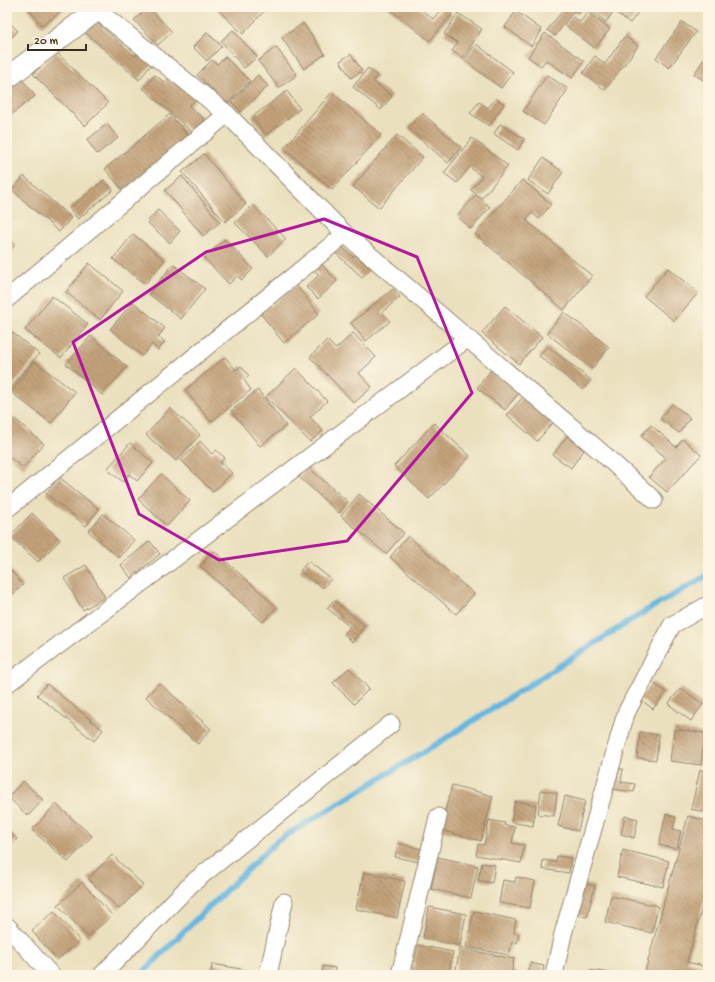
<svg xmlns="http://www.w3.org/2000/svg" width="715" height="982" viewBox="0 0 715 982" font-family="'Gochi Hand',sans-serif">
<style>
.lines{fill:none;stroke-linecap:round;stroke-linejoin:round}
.stream{stroke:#65b6e0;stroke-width:6}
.building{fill:url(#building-back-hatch)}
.minor-casing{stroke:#92856e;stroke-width:19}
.tertiary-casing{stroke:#92856e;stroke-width:23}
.minor{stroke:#fff;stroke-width:17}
.tertiary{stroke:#fff;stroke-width:21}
.marked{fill:none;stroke:#b5179e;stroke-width:3;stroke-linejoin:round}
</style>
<defs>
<pattern id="building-back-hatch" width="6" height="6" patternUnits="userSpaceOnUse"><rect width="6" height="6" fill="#c3a37c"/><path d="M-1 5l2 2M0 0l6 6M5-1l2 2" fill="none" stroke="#a08565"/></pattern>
</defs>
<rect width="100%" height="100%" fill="#fcf5e5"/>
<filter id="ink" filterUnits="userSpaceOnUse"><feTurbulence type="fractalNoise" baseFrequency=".025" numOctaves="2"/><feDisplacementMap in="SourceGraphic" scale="8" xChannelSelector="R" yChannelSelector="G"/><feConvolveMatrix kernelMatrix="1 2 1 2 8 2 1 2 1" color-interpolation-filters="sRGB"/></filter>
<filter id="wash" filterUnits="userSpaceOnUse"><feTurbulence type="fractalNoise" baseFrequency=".012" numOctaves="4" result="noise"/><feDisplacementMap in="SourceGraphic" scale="16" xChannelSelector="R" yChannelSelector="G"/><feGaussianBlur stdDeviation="0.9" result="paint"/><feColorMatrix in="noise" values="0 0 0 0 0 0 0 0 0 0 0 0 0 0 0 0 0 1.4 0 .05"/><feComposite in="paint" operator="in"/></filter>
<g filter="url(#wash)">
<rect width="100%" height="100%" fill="#eae0bd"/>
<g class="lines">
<path class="stream" d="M141 975 179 936 277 841 435 745 644 612 708 575"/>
</g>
<g id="blocks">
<path class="building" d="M27 7H67L42 26Z
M149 7 172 32 158 45 134 20Z
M215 7H268L243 34Z
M387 7H418L433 19 443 7 452 14 430 41Z
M566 7H584L578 14 574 11 555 36 547 30Z
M598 7H617L606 22 594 13Z
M619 7H642L630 23 615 12Z
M672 7H684L679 12Z
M516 11 542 30 531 46 505 27Z
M588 12 610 29 595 48 566 26 573 17 580 22Z
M458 13 482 29 463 58 452 51 458 43 444 34Z
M7 20 18 31 7 42Z
M95 21 135 56 138 53 151 65 139 80 85 32Z
M682 22 696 32 669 68 656 58Z
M303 23 325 54 304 69 282 38Z
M233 30 257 57 244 68 221 41Z
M207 33 222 46 207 61 193 47Z
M545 33 584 61 572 78 546 60 541 66 528 57Z
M625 36 638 46 605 90 583 73 595 56 605 64Z
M476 44 513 72 501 88 464 60Z
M276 47 297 75 279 88 258 61Z
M56 52 108 103 85 126 33 74Z
M351 54 362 71 351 78 340 61Z
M706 56 708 57V83L694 74Z
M225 57 250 81 227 104 197 75 212 60 217 64Z
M368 68 377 76 373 81 392 96 381 110 353 87Z
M173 74 198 97 189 106 205 120 193 133 143 88 155 75 165 83Z
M258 75 268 86 241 112 231 102Z
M547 75 568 89 544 125 523 111Z
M22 79 35 96 7 118V90Z
M287 91 300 109 266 135 252 117Z
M332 92 381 135 332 190 284 148Z
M496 98 504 104 489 126 470 113 479 102 488 108Z
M422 113 461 147 448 163 408 128Z
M170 114 190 138 125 193 105 169Z
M107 124 118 138 97 154 87 140Z
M500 124 524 139 518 150 494 134Z
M397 135 423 157 379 208 353 186Z
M472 138 508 166 482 198 471 190 482 177 470 167 457 183 444 173Z
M204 154 246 204 225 222 182 172Z
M543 158 563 172 548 194 528 180Z
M24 176 71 218 59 232 12 190Z
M182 176 220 222 203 236 165 190Z
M104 180 113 190 78 219 69 208Z
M522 180 551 204 539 219 532 213 526 220 592 276 564 310 475 234Z
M476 195 490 207 471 229 457 216Z
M253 205 286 239 268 256 235 223Z
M158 210 180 231 170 243 147 222Z
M133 234 165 260 145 284 113 259Z
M7 238 15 245 7 254Z
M225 239 253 269 242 280 237 276 229 284 204 258Z
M337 242 353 257 357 253 372 267 362 277 331 249Z
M318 260 337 281 318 299 306 287 319 275 311 266Z
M89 263 123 291 100 320 66 292Z
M173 264 205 289 181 319 149 294Z
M668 268 698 293 674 321 644 296Z
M296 285 319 314 284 343 261 314Z
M393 289 400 297 382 312 390 321 366 341 351 323Z
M52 296 88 324 61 358 25 330Z
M133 302 165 328 158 337 165 342 158 350 152 344 142 356 110 329Z
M505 306 542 337 519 364 482 333Z
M564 312 609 347 592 369 547 333Z
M7 328 39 354 9 390 7 388Z
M353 333 376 357 359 373 372 387 354 403 310 357 327 340 336 349Z
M91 336 127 367 102 395 66 364Z
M547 346 591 380 583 390 539 356Z
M225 357 236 370 241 366 249 376 244 380 251 390 211 422 185 390Z
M35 362 75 392 51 423 11 392Z
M495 365 523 387 505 410 477 388Z
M296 368 327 401 310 417 323 431 310 442 266 397Z
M258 390 286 426 260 446 231 411Z
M527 392 557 418 537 441 507 415Z
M672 404 690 418 679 433 660 419Z
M170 408 200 435 176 461 146 435Z
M7 412 44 444 23 468 7 455Z
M434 423 470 456 429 499 394 466Z
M651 425 676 447 683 439 701 455 667 492 649 477 666 458 641 436Z
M567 436 584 450 571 468 553 455Z
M200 441 212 454 216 450 225 458 220 462 232 473 213 492 181 460Z
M130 443 153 463 137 481 129 474 123 482 107 469Z
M308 467 348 502 339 513 299 477Z
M161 474 190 501 167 526 138 499Z
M59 477 99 509 86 526 46 494Z
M359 494 404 533 386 554 341 516Z
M32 513 60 540 38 562 10 536Z
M103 514 134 540 119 558 88 531Z
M408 536 474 594 456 614 390 557Z
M150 541 160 554 131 578 121 565Z
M214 551 277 607 263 622 200 566Z
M308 561 331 579 323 588 300 571Z
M86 565 105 597 83 610 64 578Z
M7 566 23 585 7 599Z
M334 600 365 626 352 642 344 634 350 627 327 608Z
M349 668 369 689 354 704 333 683Z
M652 682 666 692 653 709 640 699Z
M159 683 211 729 198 744 146 697Z
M47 684 103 730 94 741 37 695Z
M681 688 703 704 691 721 668 704Z
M674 729 705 733 701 765 670 761Z
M640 732 659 735 656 760 637 758Z
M615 768 623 769 621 782 635 784 634 792 612 789Z
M700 770 708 772V813L691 809Z
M23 781 43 800 28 816 8 797Z
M452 785 493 796 481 841 440 830Z
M541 790 557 793 554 816 538 814Z
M565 796 585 801 578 831 558 826Z
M515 801 536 805 533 826 511 822Z
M56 804 92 836 68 862 32 830Z
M666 814 676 817 673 829 681 831 677 849 659 845Z
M625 816 638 819 634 838 621 834Z
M688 816 708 821V886L687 962 708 967V975H644Z
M489 820 505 823 504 825 515 827 512 843 524 845 521 863 476 855 478 844 484 845Z
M7 830 17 839 7 850Z
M398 843 422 849 419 862 395 857Z
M623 850 669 861 663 887 617 877Z
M112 855 143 885 119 909 88 879Z
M557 856 571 858 569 873 542 869 543 860 556 862Z
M438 857 478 866 471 898 431 889Z
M482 863 495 865 492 883 478 880Z
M364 872 405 881 397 918 356 909Z
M516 877 535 881 530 908 499 903 503 880 515 882Z
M82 882 112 915 88 937 58 905Z
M582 883 595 886 587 917 574 914Z
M611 896 658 906 652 933 605 922Z
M429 907 466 914 460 946 423 938Z
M54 911 80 941 57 960 32 931Z
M474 911 516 920 514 933 519 934 517 943 512 942 509 955 466 947Z
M418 945 453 952 448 975H412Z
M460 948 514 959 512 971 516 972V975H455Z
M530 963 544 966 542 975H527Z
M212 964 259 972V975H211Z
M323 966 335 968 334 975H322Z
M589 970 619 974 618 975H588Z"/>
</g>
</g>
<g filter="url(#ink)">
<use href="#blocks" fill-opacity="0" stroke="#92856e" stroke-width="1"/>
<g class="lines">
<g class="minor-casing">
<path id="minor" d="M97 10 227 114 345 234 601 452 654 500
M7 299 227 114
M7 509 345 234
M7 684 468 338
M7 926 51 975
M102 975 191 884 391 724
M268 975 284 902
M400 975 438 817
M554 975 563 934 626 713 672 625 708 605"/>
</g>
<g class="tertiary-casing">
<path id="tertiary" d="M7 78 101 7"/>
</g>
<use href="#minor" class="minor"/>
<use href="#tertiary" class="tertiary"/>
</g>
</g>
<path class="marked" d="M324 219 417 257 472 393 347 541 219 560 139 514 73 342 206 252Z"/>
<rect width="715" height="982" fill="none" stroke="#fcf5e5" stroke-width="24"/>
<path d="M28 44v6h58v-6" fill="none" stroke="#3b2a1e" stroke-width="2"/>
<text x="34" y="44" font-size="12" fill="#3b2a1e" stroke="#fcf5e5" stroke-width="3" paint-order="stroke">20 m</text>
</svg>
